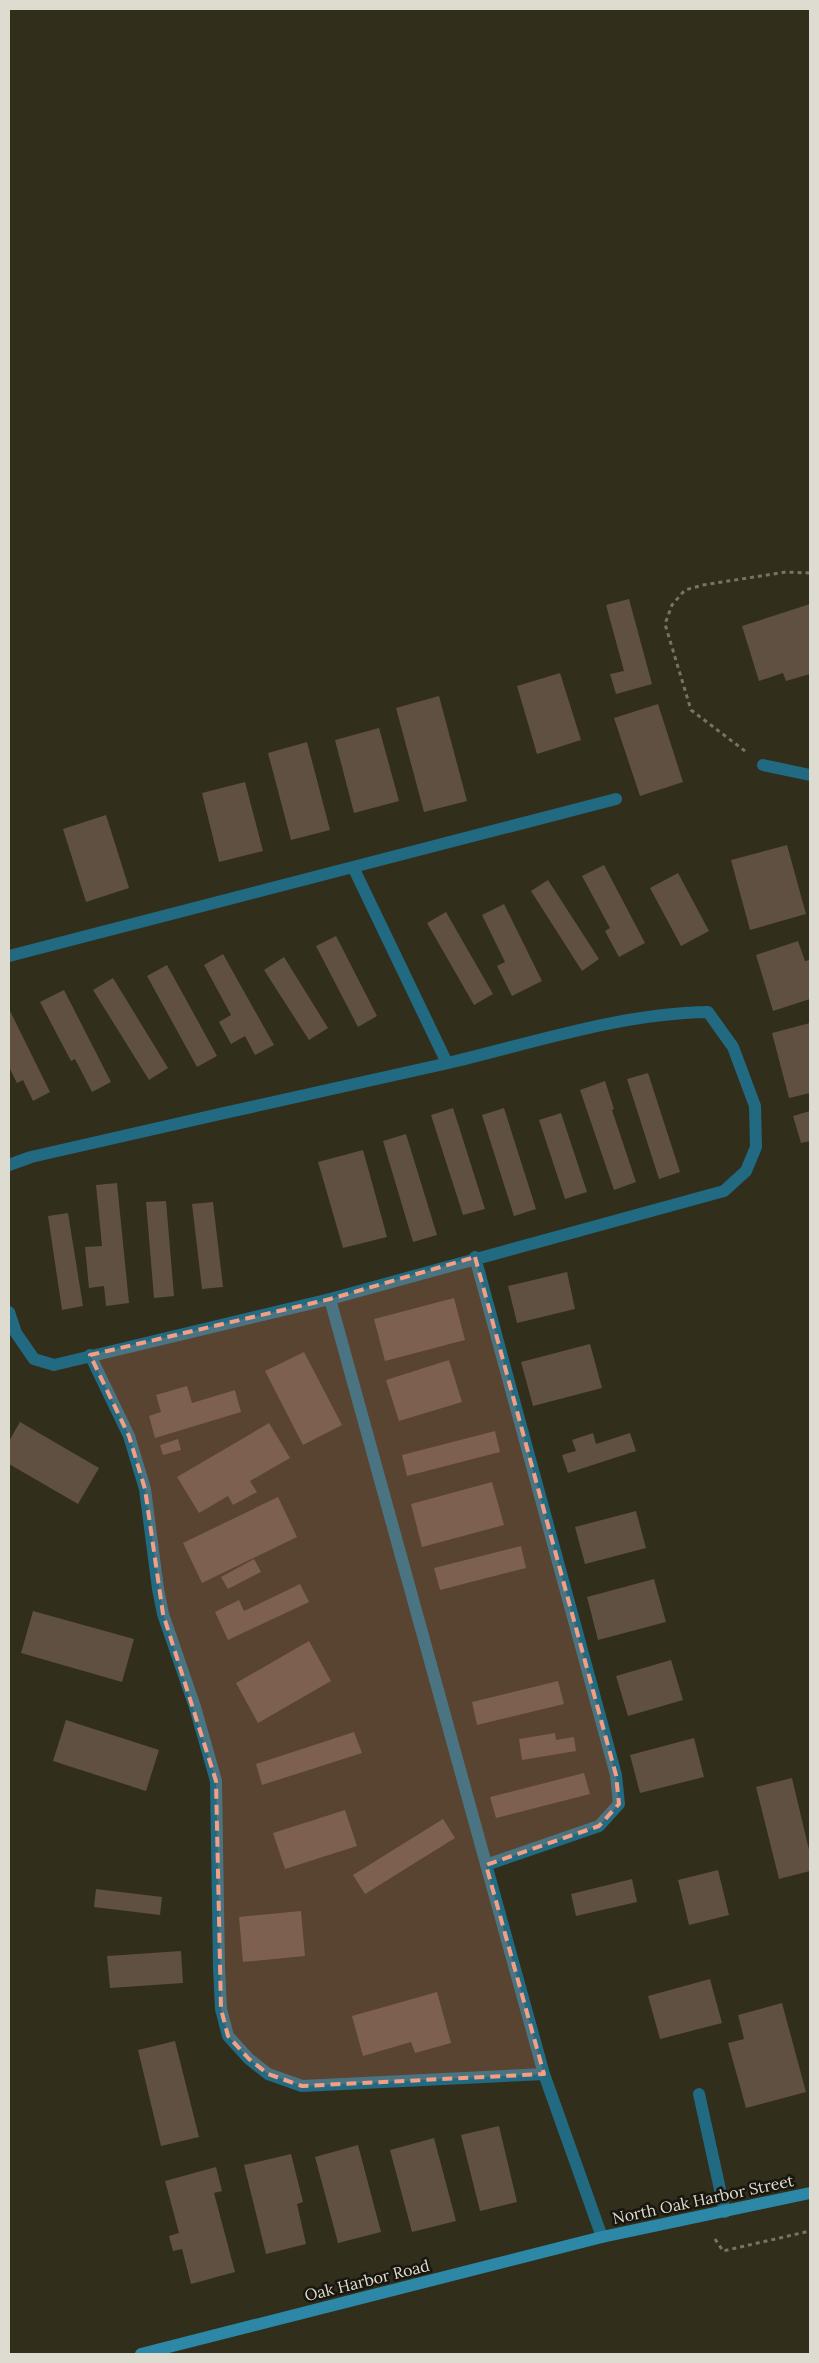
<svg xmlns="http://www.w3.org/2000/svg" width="819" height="2363" viewBox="0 0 819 2363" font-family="Lora,serif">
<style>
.building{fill:#605041}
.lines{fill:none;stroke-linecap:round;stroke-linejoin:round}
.path{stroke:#777464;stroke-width:3;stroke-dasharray:4 4;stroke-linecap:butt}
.lane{stroke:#216a81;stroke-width:12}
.street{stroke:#216a81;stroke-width:12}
.secondary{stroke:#2c88a6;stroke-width:12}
.marked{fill:#f39f85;fill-opacity:0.2;stroke:#f39f85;stroke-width:4;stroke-dasharray:10 6;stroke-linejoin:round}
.labels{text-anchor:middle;stroke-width:5;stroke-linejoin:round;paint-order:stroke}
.street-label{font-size:16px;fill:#dedcd0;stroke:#18160e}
</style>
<rect width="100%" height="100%" fill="#312e1b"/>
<path class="building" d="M629 599 652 684 616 694 610 674 624 671 606 605Z
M810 604V674L786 681 783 673 759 681 742 626Z
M560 673 581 740 537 754 517 686Z
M439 696 467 801 424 812 396 708Z
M658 704 683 782 640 796 614 718Z
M379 728 399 801 354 813 335 740Z
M307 742 330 830 291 840 268 753Z
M245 782 263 851 219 862 202 793Z
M106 815 129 888 86 902 63 829Z
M787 845 806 914 750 930 731 860Z
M604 865 645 943 619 957 605 931 610 928 582 876Z
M678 873 709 931 681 946 650 888Z
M548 880 599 959 582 971 531 891Z
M504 904 542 981 512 996 497 966 505 962 482 915Z
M446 912 493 994 474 1005 427 923Z
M336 936 377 1016 358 1027 316 946Z
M798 941 805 961 810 960V999L773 1011 756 955Z
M223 954 274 1045 255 1055 245 1036 231 1044 219 1022 231 1015 204 965Z
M284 957 328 1028 309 1040 264 970Z
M167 965 217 1056 197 1067 147 976Z
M113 978 168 1068 149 1080 93 990Z
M64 990 111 1082 92 1092 75 1059 71 1061 40 1002Z
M9 1009 50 1092 33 1101 23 1080 17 1083 9 1067Z
M810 1023V1093L789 1098 772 1033Z
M648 1073 680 1172 659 1179 627 1079Z
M605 1081 614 1109 612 1110 636 1182 614 1190 580 1090Z
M453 1108 485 1209 463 1215 431 1115Z
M504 1108 536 1209 514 1216 482 1115Z
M810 1111V1141L801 1143 793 1116Z
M561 1113 587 1192 565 1199 539 1120Z
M406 1134 437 1235 413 1242 383 1141Z
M363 1150 387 1237 343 1248 318 1162Z
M117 1183 129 1303 106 1306 104 1286 89 1288 85 1247 102 1246 96 1185Z
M166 1201 174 1296 154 1298 146 1202Z
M213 1202 223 1287 202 1289 192 1204Z
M68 1213 83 1306 62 1310 48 1216Z
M567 1272 575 1309 517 1323 508 1286Z
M454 1298 465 1340 385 1361 374 1319Z
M590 1344 602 1388 533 1406 521 1362Z
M304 1352 342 1425 303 1445 265 1371Z
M449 1360 462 1402 399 1421 386 1380Z
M187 1386 192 1403 235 1390 241 1412 155 1438 149 1416 161 1412 156 1395Z
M20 1422 99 1468 78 1504 9 1464V1441Z
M269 1423 290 1458 250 1481 257 1492 233 1505 228 1496 199 1513 177 1477Z
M495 1431 500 1452 407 1476 402 1455Z
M593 1433 596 1444 630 1433 636 1451 568 1473 562 1455 576 1451 572 1440Z
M178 1439 181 1450 163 1455 160 1445Z
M492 1482 504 1525 422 1547 411 1504Z
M278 1497 297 1537 202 1583 183 1543Z
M636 1511 646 1548 585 1564 575 1527Z
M521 1546 526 1568 440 1590 434 1568Z
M254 1559 261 1572 228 1589 221 1577Z
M654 1579 666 1622 598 1640 587 1597Z
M300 1584 309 1602 228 1640 215 1612 239 1600 244 1611Z
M33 1611 134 1639 122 1682 21 1653Z
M309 1641 331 1681 258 1723 236 1683Z
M671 1660 683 1700 628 1716 616 1676Z
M558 1681 564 1704 477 1725 472 1702Z
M66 1720 159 1750 146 1791 53 1761Z
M354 1732 362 1753 262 1785 256 1764Z
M555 1733 556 1740 574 1737 576 1751 522 1760 519 1739Z
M694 1738 704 1777 640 1793 630 1755Z
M584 1773 590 1794 496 1818 490 1797Z
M792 1778 810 1854V1871L779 1879 756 1787Z
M345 1810 357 1846 285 1869 273 1833Z
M443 1819 455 1838 365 1894 353 1875Z
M718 1870 729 1915 689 1925 678 1880Z
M632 1879 637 1902 576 1916 571 1894Z
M96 1889 162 1897 160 1915 94 1907Z
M301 1911 305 1956 243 1962 239 1917Z
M181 1951 183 1983 110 1988 107 1956Z
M710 1979 722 2023 660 2039 648 1996Z
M437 1992 451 2043 415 2053 411 2042 363 2056 352 2016Z
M782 2003 806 2092 746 2108 728 2043 744 2039 738 2015Z
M175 2041 199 2137 161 2146 138 2050Z
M499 2126 517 2202 480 2211 461 2135Z
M434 2138 456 2221 412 2232 390 2150Z
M358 2145 381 2232 338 2243 315 2157Z
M291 2154 303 2202 297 2204 306 2244 266 2254 244 2165Z
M216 2167 222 2191 214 2193 235 2272 191 2284 182 2249 173 2251 169 2236 179 2233 165 2181Z"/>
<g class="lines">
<path class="path" d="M745 751 691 710 665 624 672 605 685 590 703 585 786 572 810 573
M715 2239 723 2251 810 2231"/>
<path class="lane" d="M699 2094 725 2212"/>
<path class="street" d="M763 765 810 775
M353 867 447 1063
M9 956 616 799
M9 1165 31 1157C168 1125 307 1095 444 1064 529 1044 621 1013 708 1012L733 1047 755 1106 756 1147 746 1171 724 1191 330 1299 54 1365 34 1359 16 1333 9 1312
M475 1257 616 1775 619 1804 599 1826 486 1865
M330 1299 544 2074 602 2237
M90 1355 129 1436 145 1489 158 1589 163 1614 195 1707 216 1781 219 1968 221 2009 228 2036 249 2059 268 2074 302 2086 544 2074"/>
<path class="secondary" d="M141 2354 602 2237 810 2193"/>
</g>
<path class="marked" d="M475 1257 616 1775 619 1804 599 1826 486 1865 544 2074 302 2086 268 2074 249 2059 228 2036 221 2009 216 1781 163 1614 145 1489 129 1436 90 1355 330 1299Z"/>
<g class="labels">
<g class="street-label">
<text transform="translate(703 2199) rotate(-12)" y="6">North Oak Harbor Street</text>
<text transform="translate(367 2280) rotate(-14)" y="6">Oak Harbor Road</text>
</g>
</g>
<rect width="819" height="2363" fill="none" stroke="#dedcd0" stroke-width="20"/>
</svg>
